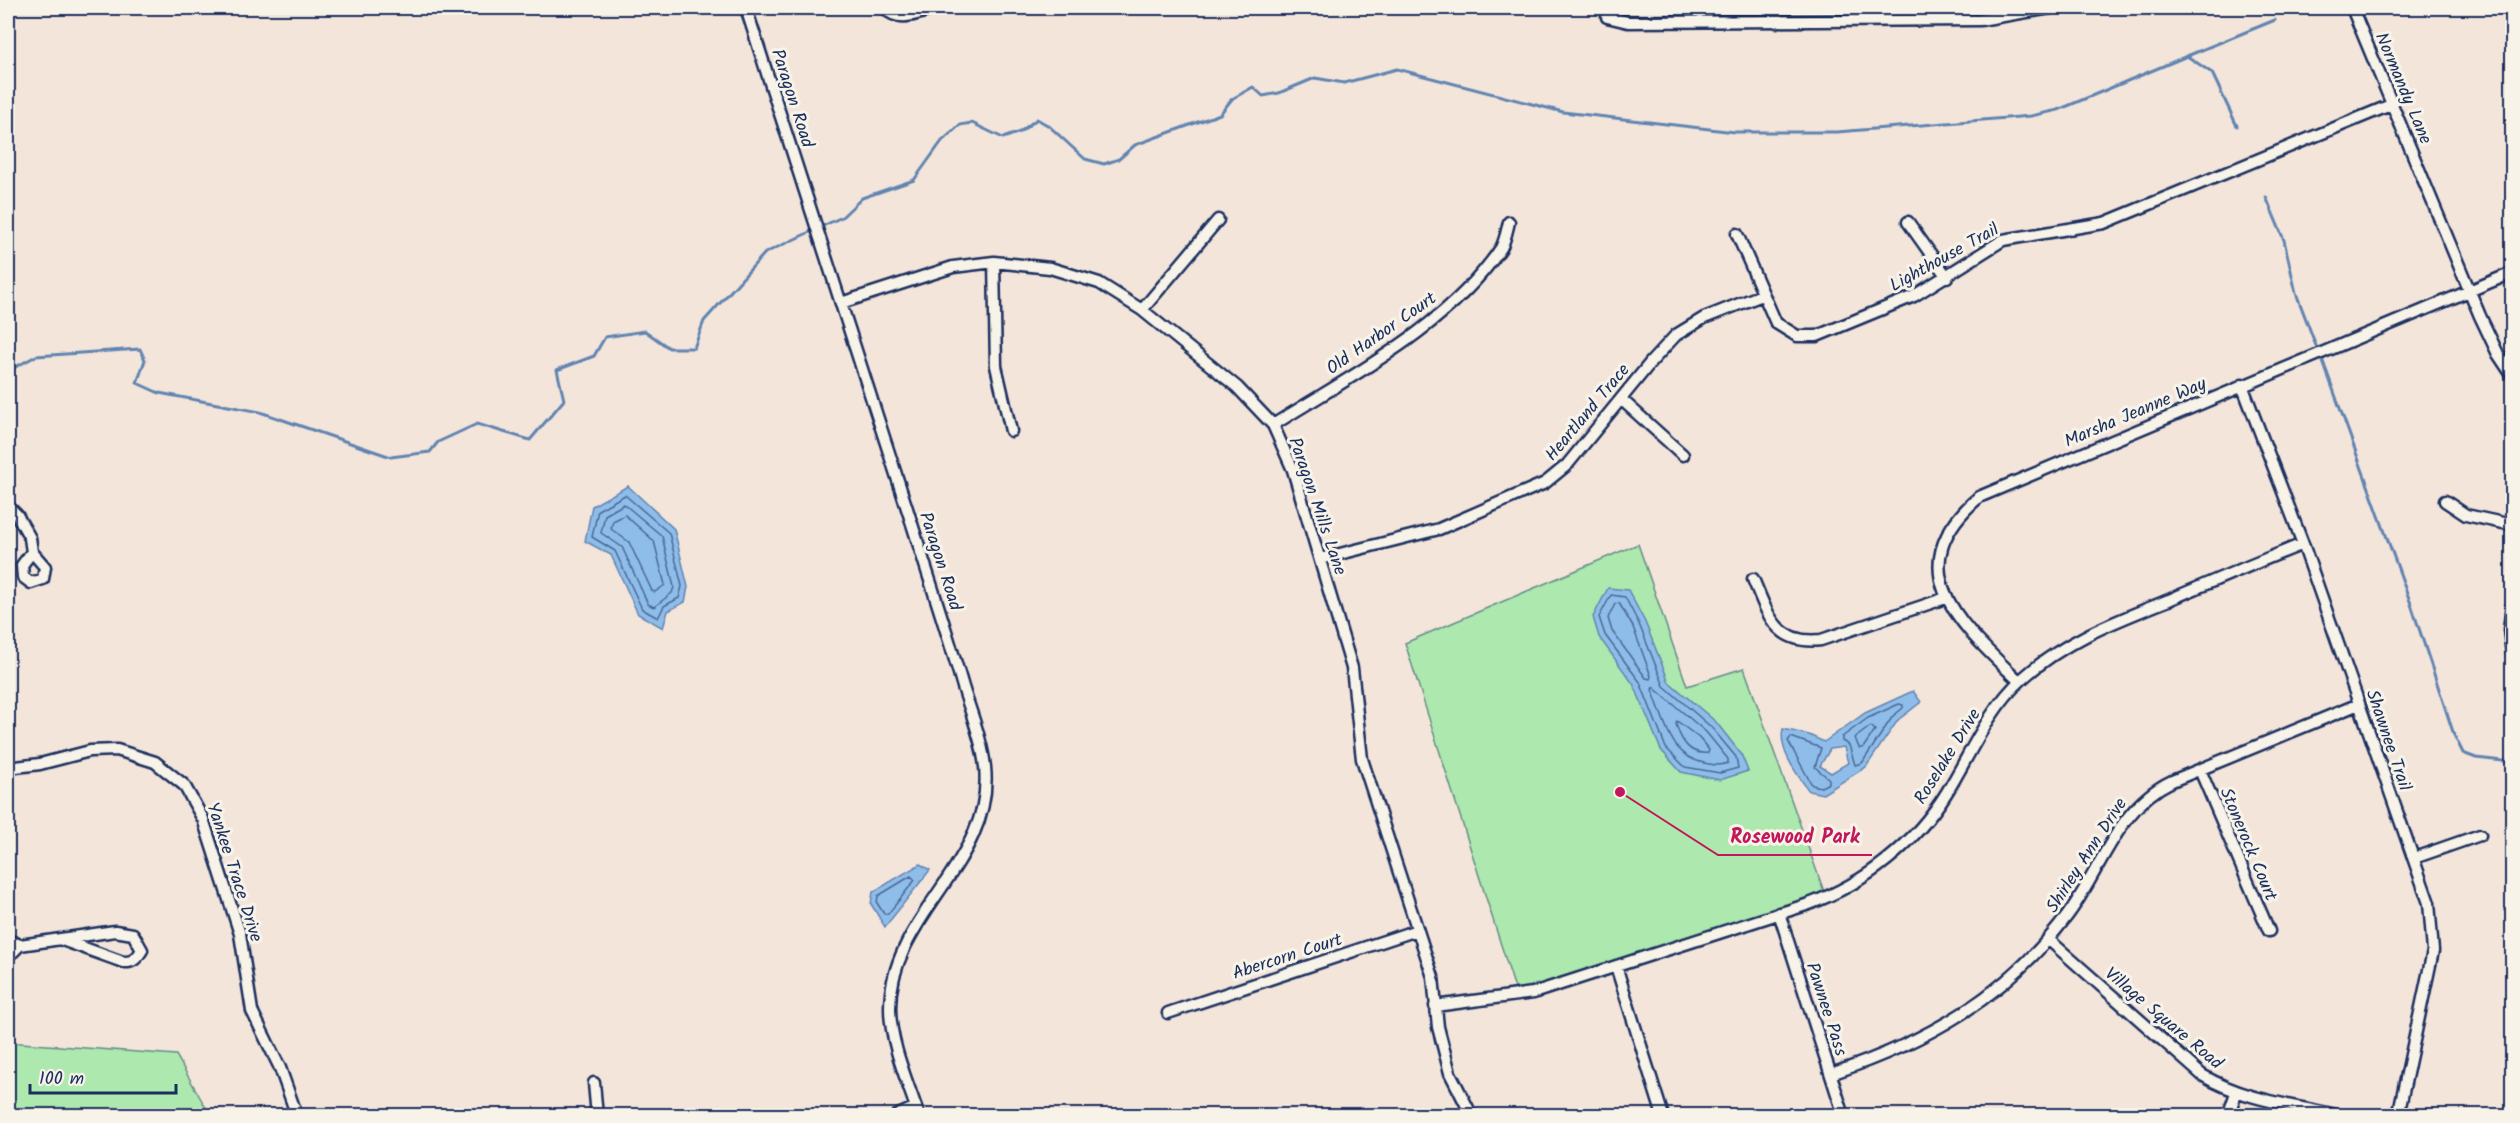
<svg xmlns="http://www.w3.org/2000/svg" width="2520" height="1123" viewBox="0 0 2520 1123" font-family="Kalam,sans-serif">
<style>
.green{fill:#ade8ae;stroke:#648c86;stroke-width:1.5}
.water{fill:#8fbde9;stroke:#6184b1;stroke-width:1.5;fill-rule:evenodd}
.lines{fill:none;stroke-linecap:round;stroke-linejoin:round}
.shore{stroke:#496896;stroke-width:1.5}
.stream{stroke:#6184b1;stroke-width:3}
.minor-casing{stroke:#1b2f5e;stroke-width:15}
.minor{stroke:#f7f3e8;stroke-width:10}
.labels{text-anchor:middle;stroke-width:6;stroke-linejoin:round;paint-order:stroke}
.street-label{font-size:18px;fill:#1b2f5e;stroke:#f7f3e8}
.leader{fill:none;stroke:#c2185b;stroke-width:2}
.callout-dot{fill:#c2185b;stroke:#f7f3e8;stroke-width:2}
.callout-label{font-size:20px;text-anchor:middle;font-weight:bold;fill:#c2185b;stroke:#f7f3e8;stroke-width:6;stroke-linejoin:round;paint-order:stroke}
</style>
<rect width="100%" height="100%" fill="#f4e5db"/>
<filter id="ink" filterUnits="userSpaceOnUse"><feTurbulence type="fractalNoise" baseFrequency=".0167" numOctaves="2"/><feDisplacementMap in="SourceGraphic" scale="12" xChannelSelector="R" yChannelSelector="G"/><feConvolveMatrix kernelMatrix="1 2 1 2 8 2 1 2 1" color-interpolation-filters="sRGB"/></filter>
<g filter="url(#ink)">
<path class="green" d="M1638 544 1687 686 1744 668 1826 897 1517 995 1405 643Z
M8 1042 176 1055 210 1115H8Z"/>
<path class="water" d="M628 486 674 529 688 587 685 602 668 611 663 628 638 614 611 555 585 541 592 506Z
M1608 588 1628 590 1645 622 1669 682 1716 722 1741 754 1748 771 1720 780 1681 772 1661 750 1634 685 1599 637 1593 617Z
M1913 691 1921 702 1898 720 1866 767 1823 794 1809 791C1797 774 1778 750 1783 729L1809 735 1824 742 1865 713ZM1844 747 1848 763 1831 773 1820 766 1830 749Z
M920 864 930 870 885 927 871 904 873 892Z"/>
<g class="lines">
<path class="shore" d="M625 495 669 533 682 586 679 598 664 606 658 618 642 609 615 551 592 537 598 510Z
M624 504 662 536 674 587 672 593 654 607 648 604 622 547 601 533 605 515Z
M625 515 654 541 665 585 655 592 652 591 629 542 611 529 613 521Z
M1611 595 1625 597 1639 624 1664 686 1711 727 1736 757 1738 768 1720 773 1685 767 1666 748 1640 682 1605 635 1599 617Z
M1619 603 1633 627 1651 676 1650 679 1646 678 1612 631 1608 618 1615 604Z
M1653 687 1706 732 1728 759V763C1719 766 1713 765 1704 763 1669 756 1665 720 1652 690Z
M1899 704 1903 705V708L1893 716 1862 763 1855 765 1849 745 1842 741V737L1868 718Z
M1677 721 1699 738 1709 750 1708 753C1689 755 1681 741 1676 724Z
M1871 726 1875 730 1863 748H1859L1855 738Z
M1791 737 1821 748 1815 767 1829 779V783L1821 787 1812 785 1788 741Z
M911 876 915 880 888 914H884L877 903 878 896Z"/>
<path class="stream" d="M2187 56 2275 20
M2266 197 2284 240 2296 293 2318 351
M2321 356 2411 604 2454 735 2463 753 2476 758 2512 762
M8 371 36 356 140 349 145 360 137 383 159 393 260 412 391 457 430 452 438 442 477 424 530 440 564 400 557 370 594 356 605 337 645 331 669 348H694L704 321 765 253 842 217 862 198 914 180 942 141 960 125 972 123 1003 138 1020 132 1037 119 1049 126 1085 159 1104 164 1119 159 1135 145 1220 114 1232 99 1253 87 1263 96 1279 93 1315 78 1344 83 1397 69 1563 112 1735 132H1837L2031 116 2058 110 2187 56 2212 73 2237 126"/>
<g class="minor-casing">
<path id="minor" d="M746 8C802 179 856 352 912 524 929 578 947 632 963 687 971 713 982 740 985 767 995 863 890 914 890 1008 890 1043 908 1083 919 1116
M884 8C900 24 918 13 937 8
M2352 8 2480 316 2498 354 2512 375
M1607 17 1628 22 1980 20 2051 8
M1776 22 1777 8
M1908 222 1947 277
M1737 234 1776 323 1797 336H1817L1914 296 2003 240 2104 223 2393 104
M994 262 996 366 1011 431
M841 303 953 267 994 262 1050 268 1099 283 1142 310 1237 387 1273 425 1293 470 1352 668 1362 759 1433 977 1438 1027 1450 1073 1472 1116
M1142 310 1218 220
M2242 385 2303 544 2429 903 2433 951 2398 1116
M1621 399 1683 455
M1273 425C1352 375 1447 328 1501 248 1505 241 1507 230 1509 222
M2445 501 2466 515 2512 525
M8 506 17 515 30 538 32 552 45 567 43 579 31 583 23 577 22 565 32 552
M1320 559 1439 529 1545 483 1567 465 1651 362 1676 335 1704 318 1762 295
M1753 579C1768 614 1775 645 1821 640L1946 598
M2512 605 2509 630 2512 653
M2019 681C1962 626 1895 569 1979 497L2512 273
M8 768 40 764 90 751 117 750 155 762 184 785 203 819 240 934 252 1011 280 1068 297 1116
M2200 770 2269 931
M2414 858 2480 835
M1779 913 1844 1116
M2048 939 2202 1075C2243 1100 2293 1105 2340 1116
M8 940 20 945
M8 953 13 952 20 945 115 931 133 934 142 950C137 958 133 963 123 962L62 940
M1616 966 1663 1116
M1435 1006 1533 993 1809 904C1866 883 1915 844 1947 792 1971 753 1988 710 2022 679 2065 640 2116 621 2169 600 2213 581 2258 562 2303 544
M1168 1013 1417 930
M1831 1074C1926 1042 2005 998 2067 916 2101 871 2117 807 2172 781L2359 704
M594 1083 597 1116
M896 1116 916 1107
M2228 1116 2236 1093"/>
</g>
<use href="#minor" class="minor"/>
</g>
</g>
<g class="labels">
<g class="street-label">
<text transform="translate(2404 88) rotate(67)" y="6">Normandy Lane</text>
<text transform="translate(793 98) rotate(72)" y="6">Paragon Road</text>
<text transform="translate(1944 257) rotate(-29)" y="6">Lighthouse Trail</text>
<text transform="translate(1381 333) rotate(-35)" y="6">Old Harbor Court</text>
<text transform="translate(1587 412) rotate(-50)" y="6">Heartland Trace</text>
<text transform="translate(2135 412) rotate(-23)" y="6">Marsha Jeanne Way</text>
<text transform="translate(1318 506) rotate(71)" y="6">Paragon Mills Lane</text>
<text transform="translate(941 561) rotate(72)" y="6">Paragon Road</text>
<text transform="translate(2389 740) rotate(71)" y="6">Shawnee Trail</text>
<text transform="translate(1947 756) rotate(-58)" y="6">Roselake Drive</text>
<text transform="translate(2249 844) rotate(67)" y="6">Stonerock Court</text>
<text transform="translate(2086 855) rotate(-57)" y="6">Shirley Ann Drive</text>
<text transform="translate(235 872) rotate(72)" y="6">Yankee Trace Drive</text>
<text transform="translate(1287 956) rotate(-18)" y="6">Abercorn Court</text>
<text transform="translate(1827 1009) rotate(72)" y="6">Pawnee Pass</text>
<text transform="translate(2164 1018) rotate(40)" y="6">Village Square Road</text>
</g>
</g>
<path class="leader" d="M1620 792L1718 855H1872"/>
<circle class="callout-dot" cx="1620" cy="792" r="6"/>
<g class="callout-label">
<text x="1795" y="843">Rosewood Park</text>
</g>
<rect width="2520" height="1123" fill="none" stroke="#f7f3e8" stroke-width="30"/>
<rect x="15" y="15" width="2490" height="1093" fill="none" stroke="#1b2f5e" stroke-width="2" filter="url(#ink)"/>
<path d="M30 1084v9h146v-9" fill="none" stroke="#1b2f5e" stroke-width="3"/>
<text x="39" y="1084" font-size="18" fill="#1b2f5e" stroke="#f7f3e8" stroke-width="4.5" paint-order="stroke">100 m</text>
</svg>
